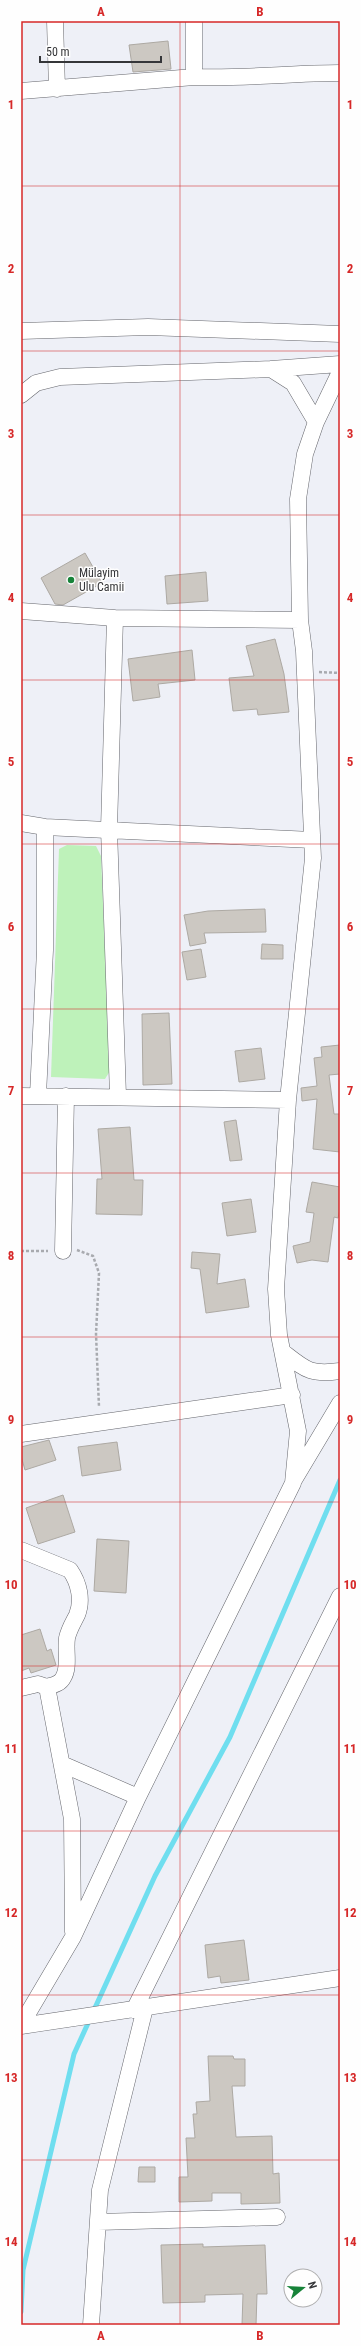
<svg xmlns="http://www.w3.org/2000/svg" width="361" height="2346" viewBox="0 0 361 2346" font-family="'Roboto Condensed',sans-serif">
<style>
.green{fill:#bef2ba}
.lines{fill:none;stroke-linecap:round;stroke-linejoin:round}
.stream{stroke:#6fdeef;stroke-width:5}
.building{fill:#ccc8c2;stroke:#ada9a3}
.minor-casing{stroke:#65666c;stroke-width:17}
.path{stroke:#a8aaaf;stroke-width:2.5;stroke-dasharray:3 2;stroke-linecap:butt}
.minor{stroke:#fff;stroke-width:16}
.grid{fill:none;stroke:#d62828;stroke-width:1;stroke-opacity:0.55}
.poi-dot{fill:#178339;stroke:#fefefe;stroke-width:1.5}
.labels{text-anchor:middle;stroke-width:3;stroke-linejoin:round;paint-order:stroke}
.poi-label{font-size:12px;fill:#353639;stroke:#fefefe;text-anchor:start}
.neatline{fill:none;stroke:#d62828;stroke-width:1.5}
.grid-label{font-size:13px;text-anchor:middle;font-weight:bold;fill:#d62828}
</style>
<rect width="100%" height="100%" fill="#eef0f7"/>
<path class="green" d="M67 845 96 846 101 856 110 1071 105 1079 51 1077 59 849Z"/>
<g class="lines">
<path class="stream" d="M21 2312 23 2270 74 2054 155 1876 230 1737 340 1480"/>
</g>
<path class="building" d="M168 41 171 69 133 72 129 45Z
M85 553 102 583 63 605 55 604 41 578Z
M206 572 208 601 167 604 165 576Z
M275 639 284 674 289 712 258 715 257 709 233 711 229 678 254 676 246 646Z
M192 650 195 680 158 684 160 697 133 701 128 659Z
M265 909 266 932 204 933 206 943 190 946 184 915 208 911Z
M262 944 283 945V959H261Z
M201 949 206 977 187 980 182 952Z
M169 1013 172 1084 143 1085 142 1014Z
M340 1045V1074L329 1075 334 1114H340V1152L313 1149 317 1099 302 1101 301 1088 317 1086 314 1058 322 1057 321 1047Z
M261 1048 265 1079 239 1082 235 1051Z
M236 1120 242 1160 230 1161 224 1122Z
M130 1127 134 1180H143L142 1215 96 1214 97 1179H102L98 1129Z
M312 1182 340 1187V1209L338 1218 334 1217 328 1262 312 1260 297 1263 293 1246 310 1242 314 1213 306 1212Z
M251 1199 256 1232 227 1236 222 1203Z
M192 1252 220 1254 217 1284 245 1279 249 1307 206 1313 200 1269 191 1268Z
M49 1440 56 1460 25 1470 21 1456V1447Z
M117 1442 121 1470 82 1476 78 1447Z
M63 1495 75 1532 38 1544 26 1508Z
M97 1539 129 1541 126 1593 94 1591Z
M40 1629 47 1651 51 1649 56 1665 31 1673 29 1668 21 1671V1635Z
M244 1940 249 1980 221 1983 220 1976 208 1978 205 1945Z
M208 2056H233L234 2059H245V2086H232L236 2137 272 2136 273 2174 279 2173 280 2203 241 2204V2193H212V2201L179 2202V2177H188L186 2138H195L193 2114H197L196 2102 210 2101Z
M139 2167H155V2182H138Z
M203 2244V2247L265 2245 267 2294H257L256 2325H242L243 2294 205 2295V2302L163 2303 161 2245Z"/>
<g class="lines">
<g class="minor-casing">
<path id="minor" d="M55 21 57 89
M194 77V21
M21 91 194 77C243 79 291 73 340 73
M21 331 148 327 340 334
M271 369 340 364
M21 395 36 383 60 377 271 369 293 383 316 422
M21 611 115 618 300 620
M115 618 109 829 118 1096
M21 823 45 827 312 840
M38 1095 45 950V827
M21 1096 288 1100
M63 1251 66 1096
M283 1352C306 1370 310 1375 340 1371
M21 1434 292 1395
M294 1480 340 1403
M21 1550 70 1570C79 1583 83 1600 77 1615 73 1623 69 1629 67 1638 65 1651 70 1667 63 1678 60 1684 53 1685 47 1687
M21 1688 38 1684 47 1687 72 1819 73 1932
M62 1764 138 1797
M134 2010 340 1596
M21 2025 73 1937 138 1797 293 1483 298 1431 279 1335 276 1289 288 1100 313 858 304 651 300 620 298 499 305 454 316 422 340 372
M21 2026 340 1978
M98 2222 277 2217
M91 2325 100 2190 145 2008"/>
</g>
<path class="path" d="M319 672 340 673
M77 1250 93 1256 99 1273 96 1334 99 1407
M21 1251H48"/>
<use href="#minor" class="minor"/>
</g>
<path class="grid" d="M180 21V2325M21 186H340M21 351H340M21 515H340M21 680H340M21 844H340M21 1009H340M21 1173H340M21 1337H340M21 1502H340M21 1666H340M21 1831H340M21 1995H340M21 2160H340"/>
<circle class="poi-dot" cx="71" cy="580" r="4"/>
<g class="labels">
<g class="poi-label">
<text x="79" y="577">Mülayim<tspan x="79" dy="14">Ulu Camii</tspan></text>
</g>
</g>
<rect width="361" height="2346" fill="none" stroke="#fefefe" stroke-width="44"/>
<g transform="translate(303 2288) rotate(72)"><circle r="19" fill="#fefefe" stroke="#aeaeaf"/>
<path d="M0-3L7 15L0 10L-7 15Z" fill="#178339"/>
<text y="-6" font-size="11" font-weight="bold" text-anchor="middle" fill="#353639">N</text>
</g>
<path d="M40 56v6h121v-6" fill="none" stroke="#353639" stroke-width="2"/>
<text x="46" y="56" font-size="12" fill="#353639" stroke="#fefefe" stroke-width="3" paint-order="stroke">50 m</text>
<rect x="22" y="22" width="317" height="2302" class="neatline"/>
<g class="grid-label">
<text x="101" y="16">A</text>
<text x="260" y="16">B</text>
<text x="11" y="109">1</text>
<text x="350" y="109">1</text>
<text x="11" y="273">2</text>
<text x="350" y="273">2</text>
<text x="11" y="438">3</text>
<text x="350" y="438">3</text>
<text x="11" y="602">4</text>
<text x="350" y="602">4</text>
<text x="11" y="766">5</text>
<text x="350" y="766">5</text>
<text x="11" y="931">6</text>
<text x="350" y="931">6</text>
<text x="11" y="1095">7</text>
<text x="350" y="1095">7</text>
<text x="11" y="1260">8</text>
<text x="350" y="1260">8</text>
<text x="11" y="1424">9</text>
<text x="350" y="1424">9</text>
<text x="11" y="1589">10</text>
<text x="350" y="1589">10</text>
<text x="11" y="1753">11</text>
<text x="350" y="1753">11</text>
<text x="11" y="1917">12</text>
<text x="350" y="1917">12</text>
<text x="11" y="2082">13</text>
<text x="350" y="2082">13</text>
<text x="11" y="2246">14</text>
<text x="350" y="2246">14</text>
<text x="101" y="2340">A</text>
<text x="260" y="2340">B</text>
</g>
</svg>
